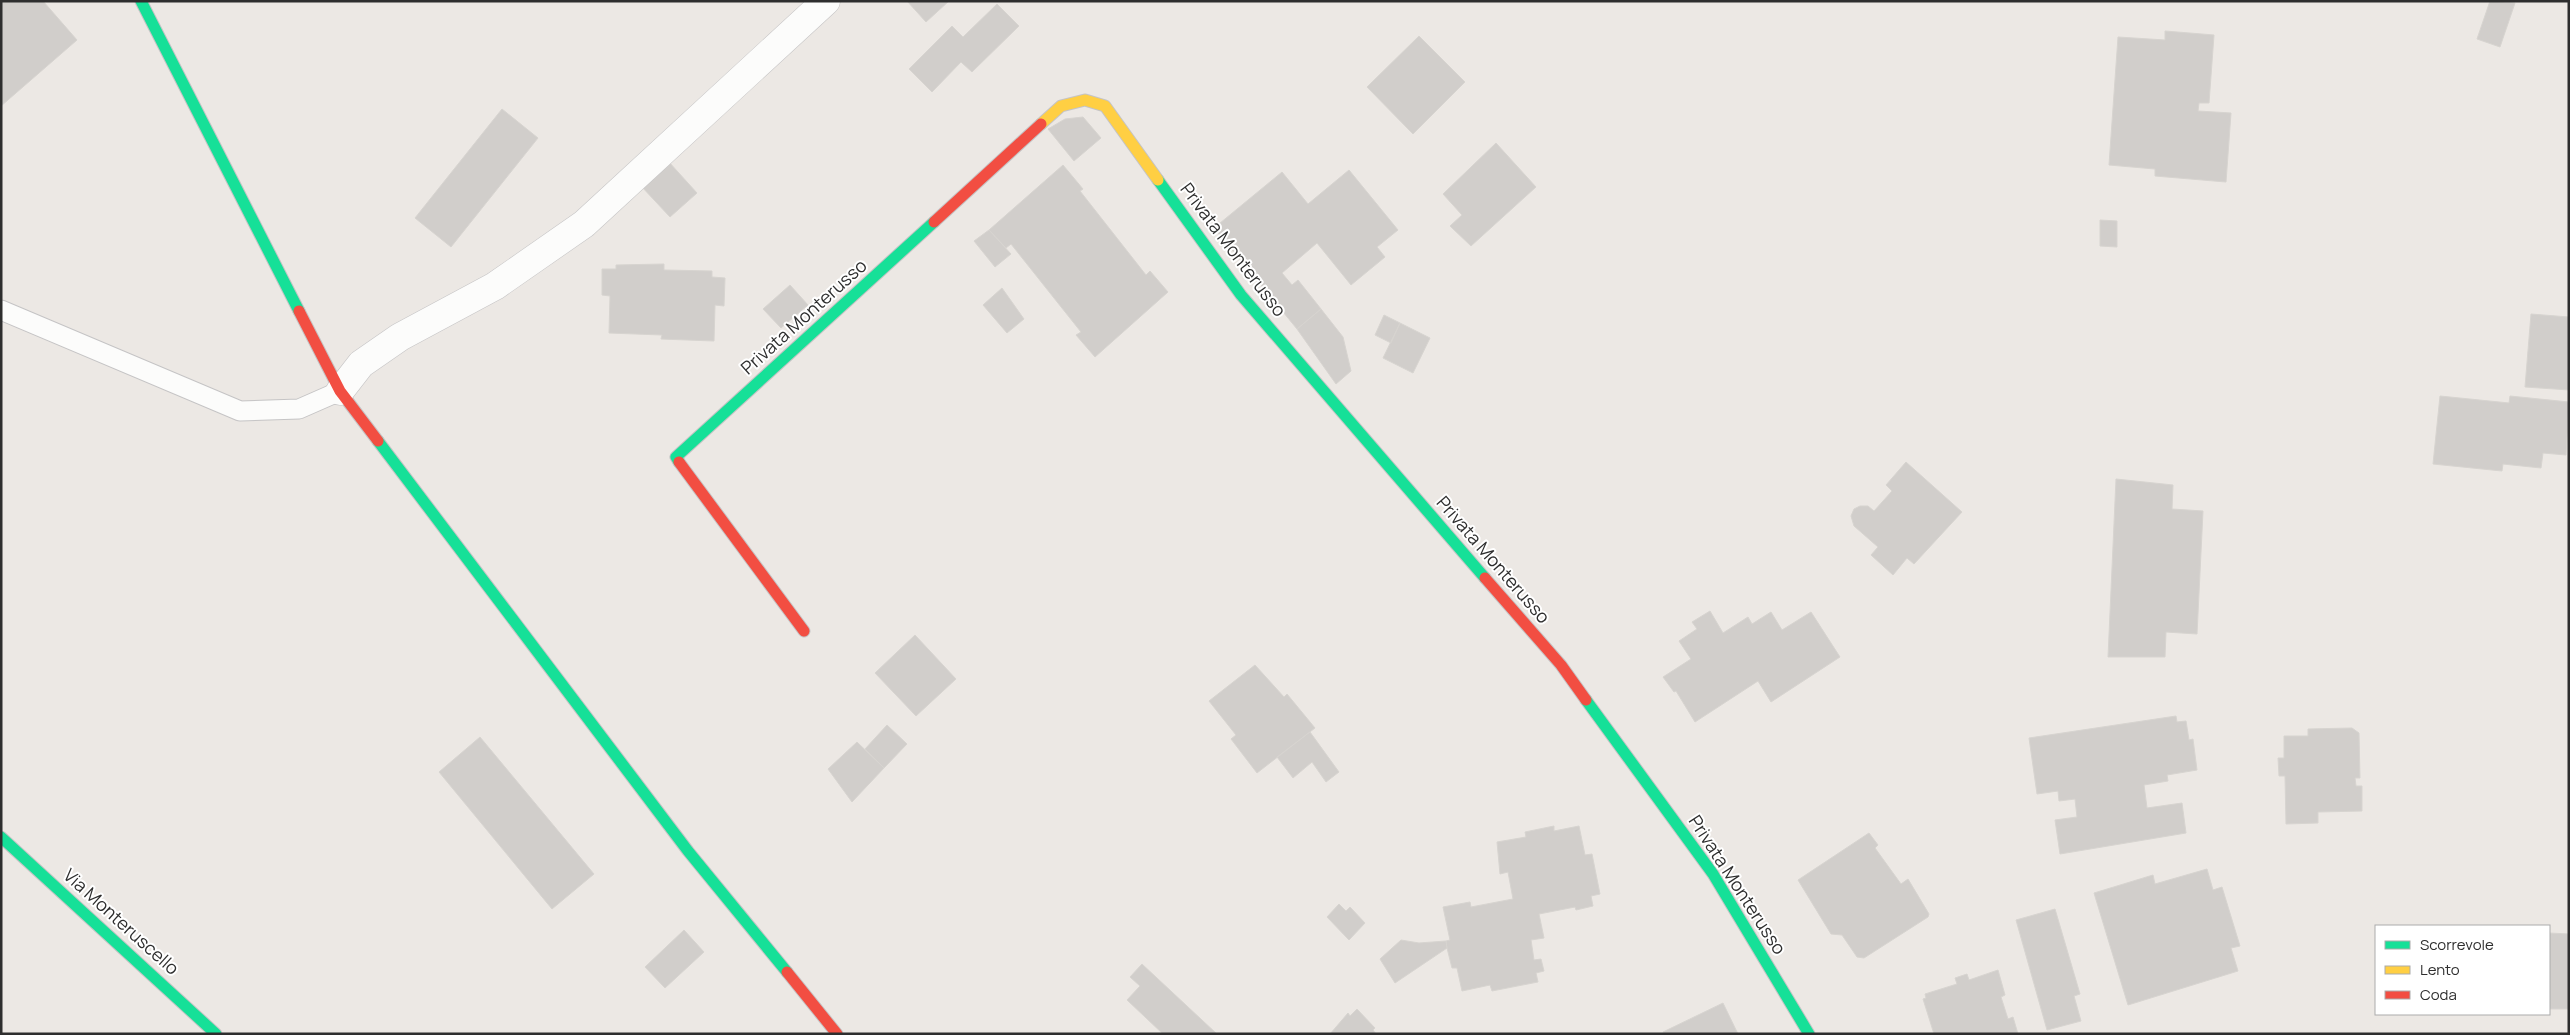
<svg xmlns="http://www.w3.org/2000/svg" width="2570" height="1035" viewBox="0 0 2570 1035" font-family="Manrope,sans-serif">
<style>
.building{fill:#d1cecb;stroke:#d7d4d0}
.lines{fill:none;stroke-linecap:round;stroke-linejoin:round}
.lane-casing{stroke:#c5c4c5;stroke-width:21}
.street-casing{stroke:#c5c4c5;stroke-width:29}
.fast-casing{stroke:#c5c4c5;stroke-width:13}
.slow-casing{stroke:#c5c4c5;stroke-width:13}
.jam-casing{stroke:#c5c4c5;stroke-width:13}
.lane{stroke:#fcfcfb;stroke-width:19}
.street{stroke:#fcfcfb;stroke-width:28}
.fast{stroke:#16e098;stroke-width:11}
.slow{stroke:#ffcf43;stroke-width:11}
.jam{stroke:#f24e42;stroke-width:11}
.labels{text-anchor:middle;stroke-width:4;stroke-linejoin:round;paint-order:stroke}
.street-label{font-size:18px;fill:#2e2e2e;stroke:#fff}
</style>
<rect width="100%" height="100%" fill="#ece8e4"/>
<path class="building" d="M1 1H43L77 40 1 106Z
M907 1H949L926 22Z
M2490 1 2515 3 2500 47 2477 39Z
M997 4 1019 26 972 72 961 62 932 92 909 69 952 26 963 37Z
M2165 31 2214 35 2209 103H2199L2198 111 2231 113 2226 182 2155 176V169L2109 165 2118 37 2165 40Z
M1419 36 1465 82 1413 134 1367 87Z
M502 109 538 138 451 247 415 218Z
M1083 117 1101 138 1074 161 1048 129 1065 119Z
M1496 143 1536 187 1471 246 1450 226 1462 215 1443 194Z
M668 161 697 193 670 217 641 186Z
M1063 165 1083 189 1080 191 1146 275 1150 271 1168 292 1095 357 1076 335 1081 332 1011 244 1006 248 989 230Z
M1349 170 1398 230 1377 247 1385 257 1351 285 1317 243 1282 273 1292 285 1298 280 1321 309 1297 329 1214 228 1282 172 1308 204Z
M2100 220 2117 221V247L2100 246Z
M989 230 1011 254 995 267 974 241Z
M664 264V270L712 271V277L725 278 724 306 715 305 714 341 661 339 662 335 609 333 610 296 602 295V269H616V265Z
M790 285 808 305 781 328 763 309Z
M1002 288 1024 319 1007 333 983 305Z
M1321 309 1343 337 1351 371 1336 384 1297 329Z
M2531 314 2569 317V390L2525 387Z
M1384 315 1400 323 1391 343 1375 335Z
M1400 323 1430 338 1413 373 1383 358Z
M2440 396 2509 403 2510 396 2569 402 2566 455 2543 453 2541 468 2503 464 2502 471 2433 464Z
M1906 462 1962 512 1914 564 1907 558 1893 575 1871 555 1878 547 1854 526 1851 516 1854 509 1860 506H1868L1874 511 1892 491 1886 485Z
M2116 479 2173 485 2172 509 2203 511 2197 634 2166 632 2165 657H2108Z
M1710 611 1723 633 1748 617 1752 624 1771 612 1782 630 1811 612 1840 657 1771 702 1758 681 1695 722 1676 691 1674 692 1663 677 1691 659 1679 641 1697 629 1692 622Z
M915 635 956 679 916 716 875 673Z
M1255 665 1284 697 1287 694 1315 728 1257 773 1231 739 1236 735 1209 701Z
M2176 716 2177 722 2186 721 2189 740 2193 739 2197 770 2167 775 2168 781 2144 785 2147 808 2182 803 2186 833 2060 854 2055 820 2077 817 2075 799 2059 801 2058 791 2037 794 2029 738Z
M887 725 907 744 884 768 865 749Z
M2352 728 2359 733 2360 778H2355L2356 786H2362V811L2318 812V823L2286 824 2285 776H2279L2278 758H2284V736H2308V729Z
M1310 732 1339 772 1326 782 1312 762 1293 778 1277 757Z
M480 737 594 874 552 909 439 772Z
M857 742 884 768 852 802 828 769Z
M1554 826V831L1579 826 1585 855 1592 854 1600 894 1591 896 1593 906 1576 910 1575 907 1539 914 1544 938 1531 940 1534 960 1541 959 1544 971 1536 973 1538 982 1492 991 1490 985 1462 991 1457 968H1452L1447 948 1446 941 1450 940 1443 907 1470 902 1471 907 1513 899 1508 872 1500 874 1497 842 1526 837 1525 832Z
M1869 833 1878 845 1875 848 1901 884 1908 879 1929 914 1928 917 1864 958 1857 957 1842 935 1831 934 1798 880Z
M2207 869 2213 890 2222 887 2240 946 2231 948 2238 971 2128 1005 2094 893 2153 875 2155 884Z
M1339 904 1346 911 1350 907 1365 923 1349 940 1327 917Z
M2055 909 2080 994 2074 996 2081 1021 2047 1030 2016 920Z
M684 930 704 952 665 988 645 967Z
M2549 933 2569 934V1009H2549Z
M1401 940 1419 943 1446 941 1447 948 1395 983 1380 959Z
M1142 964 1217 1034H1163L1127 1000 1140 986 1130 977Z
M1998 970 2005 995 2001 997 2008 1019 2013 1017 2018 1034H1934L1923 999 1926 998 1925 994 1957 984 1955 978 1967 974 1969 980Z
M1723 1003 1738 1034H1664L1663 1032Z
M1357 1009 1375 1028 1373 1030 1376 1034H1330L1348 1013 1350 1016Z"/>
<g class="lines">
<g class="lane-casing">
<path id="lane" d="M1 310 240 411 299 409 340 391"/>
</g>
<g class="street-casing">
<path id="street" d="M340 391 361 364 400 337 495 286 584 224 826 1"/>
</g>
<g class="fast-casing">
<path id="fast" d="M141 1 299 311
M1158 180 1241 295 1485 578
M378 441 688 851 787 972
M679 462 676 457 934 222
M1586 700 1713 874 1809 1034
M1 837 216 1034"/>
</g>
<g class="slow-casing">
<path id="slow" d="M1041 124 1061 106 1085 100 1105 106 1158 180"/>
</g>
<g class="jam-casing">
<path id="jam" d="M934 222 1041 124
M299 311 340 391 378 441
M679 462 804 631
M1485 578 1561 665 1586 700
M787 972 837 1034"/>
</g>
<use href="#lane" class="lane"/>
<use href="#street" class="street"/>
<use href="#fast" class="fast"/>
<use href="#slow" class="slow"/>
<use href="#jam" class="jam"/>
</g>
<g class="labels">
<g class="street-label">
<text transform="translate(1233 250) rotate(53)" y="6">Privata Monterusso</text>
<text transform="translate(804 317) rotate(-42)" y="6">Privata Monterusso</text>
<text transform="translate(1493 560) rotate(49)" y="6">Privata Monterusso</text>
<text transform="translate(1737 885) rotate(57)" y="6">Privata Monterusso</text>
<text transform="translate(121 922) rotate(42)" y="6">Via Monteruscello</text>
</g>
</g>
<rect width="2570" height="1035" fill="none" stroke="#2e2e2e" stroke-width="5"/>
<rect x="2375" y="925" width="175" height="90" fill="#ffffff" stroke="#ababab"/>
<rect x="2385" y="941" width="25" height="8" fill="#16e098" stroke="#ababab"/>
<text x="2420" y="950" font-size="15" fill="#2e2e2e">Scorrevole</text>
<rect x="2385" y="966" width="25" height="8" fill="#ffcf43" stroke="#ababab"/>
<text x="2420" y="975" font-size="15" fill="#2e2e2e">Lento</text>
<rect x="2385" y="991" width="25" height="8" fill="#f24e42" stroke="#ababab"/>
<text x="2420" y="1000" font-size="15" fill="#2e2e2e">Coda</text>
</svg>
